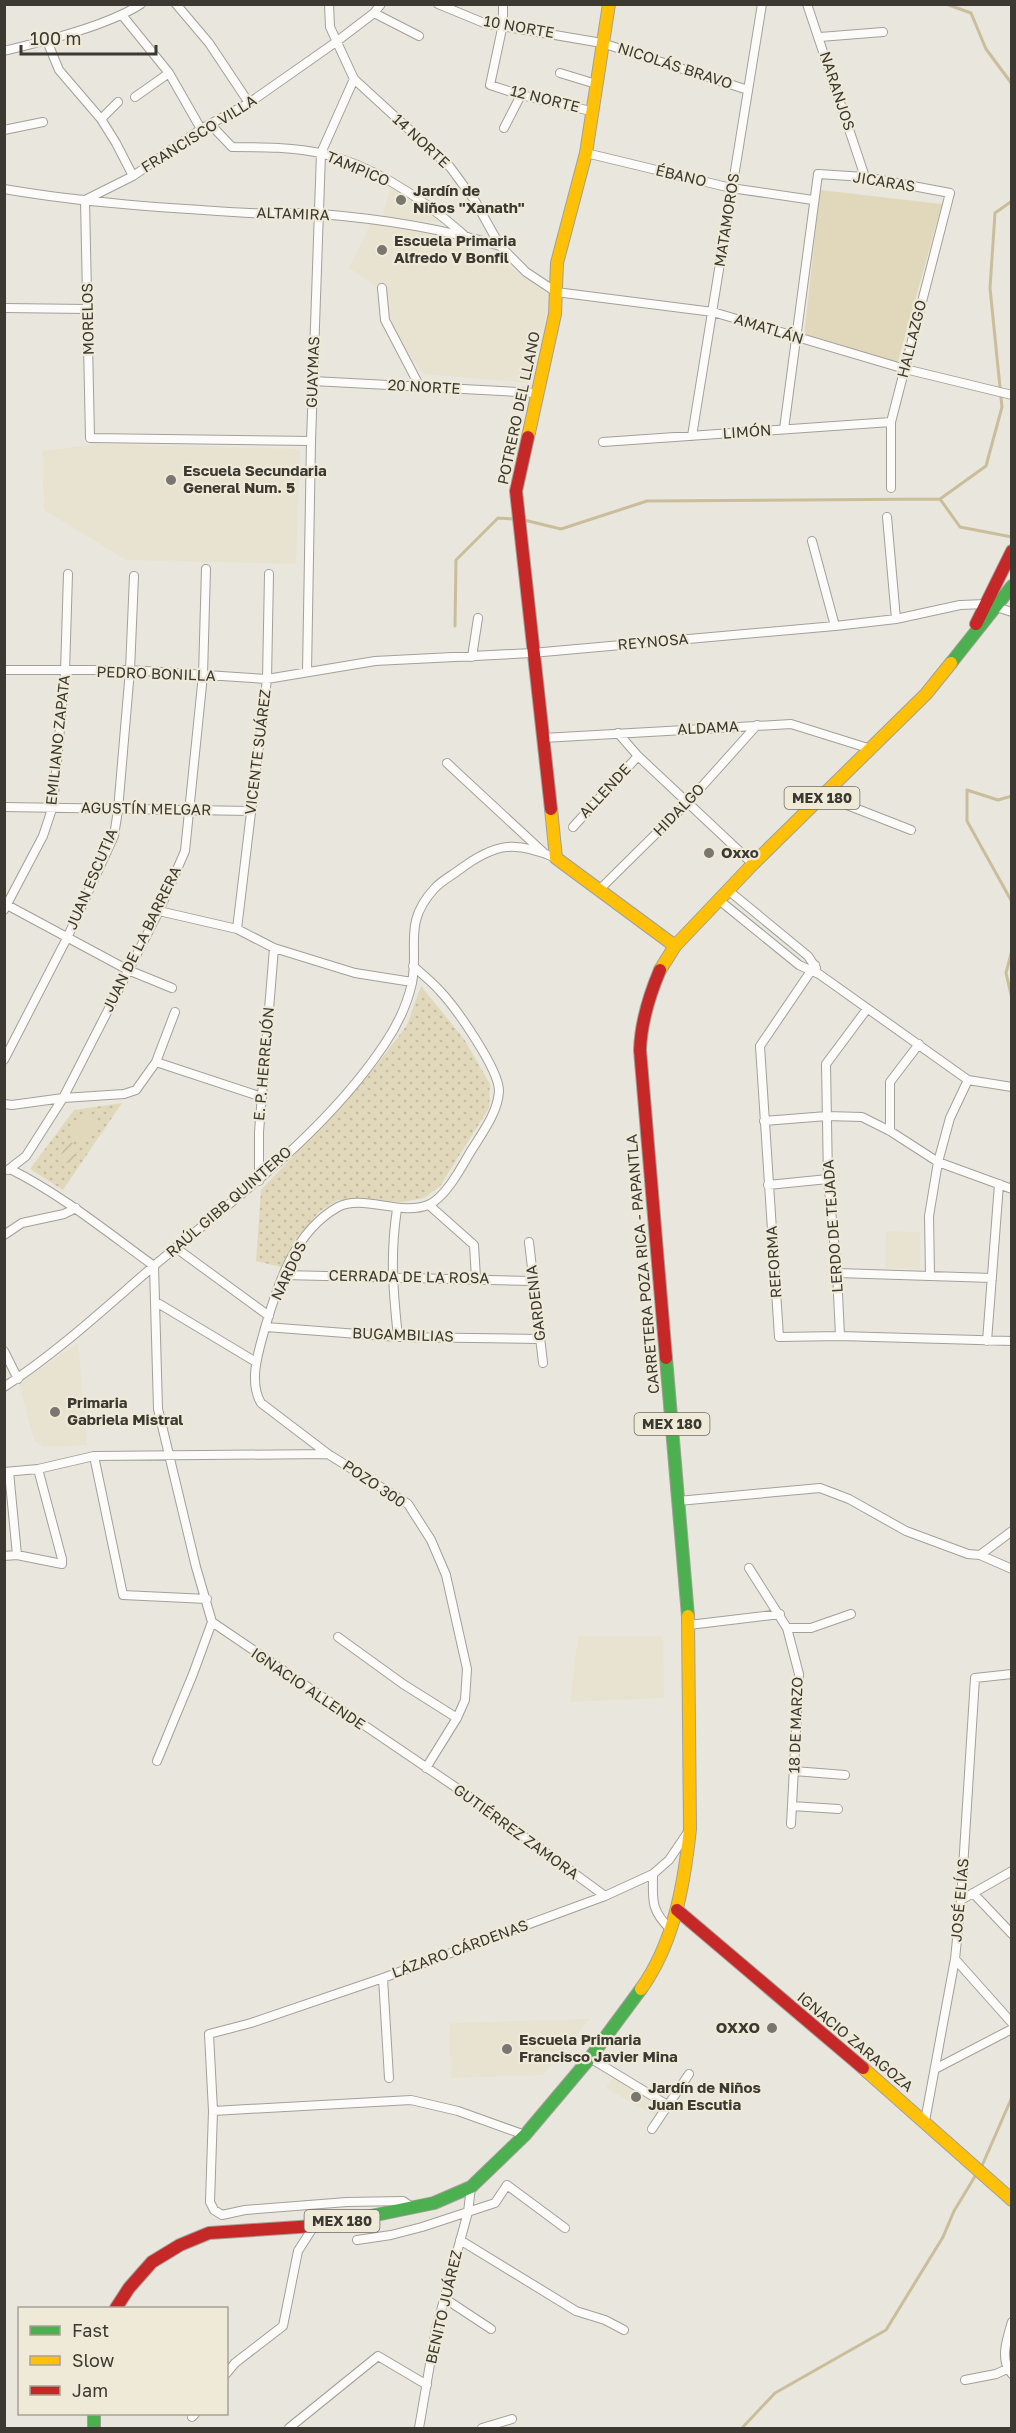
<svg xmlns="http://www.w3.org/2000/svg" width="1016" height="2433" viewBox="0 0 1016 2433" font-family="'Golos Text',sans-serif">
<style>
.built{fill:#e8e3d0}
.grass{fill:url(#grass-dots)}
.garden{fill:url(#garden-furrows)}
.pitch{fill:#e1d8bb}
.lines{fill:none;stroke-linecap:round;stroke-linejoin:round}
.stream{stroke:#cabe9a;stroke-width:3}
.street-casing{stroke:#a2a099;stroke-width:10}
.fast-casing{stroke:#a2a099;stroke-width:14}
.slow-casing{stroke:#a2a099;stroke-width:14}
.jam-casing{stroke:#a2a099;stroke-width:14}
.street{stroke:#fcfbfa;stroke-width:8}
.fast{stroke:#4caf50;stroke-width:12}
.slow{stroke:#ffc107;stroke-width:12}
.jam{stroke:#c62828;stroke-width:12}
.poi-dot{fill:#78766e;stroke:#efe9d7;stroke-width:2}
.labels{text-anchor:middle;stroke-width:4.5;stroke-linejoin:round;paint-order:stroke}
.shield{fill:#efe9d7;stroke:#716e64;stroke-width:1.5}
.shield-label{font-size:14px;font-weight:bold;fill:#3b3932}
.street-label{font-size:15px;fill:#3b3932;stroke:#efe9d7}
.poi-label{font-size:15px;font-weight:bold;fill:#3b3932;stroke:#efe9d7;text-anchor:start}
</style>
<defs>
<pattern id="grass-dots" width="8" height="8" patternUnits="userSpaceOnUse" patternTransform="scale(1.5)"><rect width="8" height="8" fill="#e1d8bb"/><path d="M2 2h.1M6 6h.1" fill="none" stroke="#c2baa1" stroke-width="1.8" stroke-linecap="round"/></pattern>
<pattern id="garden-furrows" width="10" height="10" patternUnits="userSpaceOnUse" patternTransform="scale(1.5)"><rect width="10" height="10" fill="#e1d8bb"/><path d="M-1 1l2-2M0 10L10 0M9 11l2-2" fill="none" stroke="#c2baa1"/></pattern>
</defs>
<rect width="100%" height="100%" fill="#e9e6dd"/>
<path class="built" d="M391 184 447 223 382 217Z
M371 223 417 231 497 258 551 296 530 383 423 374 395 334 383 285 379 289 349 268Z
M97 444 300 449 296 564 126 560 44 510 42 451Z
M886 1231 920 1232V1269L885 1268Z
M78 1343 87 1445 43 1447 34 1440 19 1383Z
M578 1636H663L664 1698 570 1702Z
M590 2019 543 2075 451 2078 449 2023Z
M615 2075 664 2105 658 2117 606 2088Z"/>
<path class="grass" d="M421 986 464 1039 490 1084 489 1108 440 1186 424 1198 403 1202 338 1200 319 1212 295 1240 281 1267 256 1261 261 1190 357 1089 379 1062 407 1025Z
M122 1103 63 1190 30 1169 74 1110Z"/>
<path class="garden" d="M67 1139 79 1148 73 1159 67 1163 60 1158Z"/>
<path class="pitch" d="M820 190 942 204 897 365 804 336Z
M85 1113 99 1121 83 1144 69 1134Z"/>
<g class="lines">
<path class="stream" d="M946 4 971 13 986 49 1012 84
M940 499 960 527 1012 537
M524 520 561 529 647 501 940 499 986 466 1002 407 990 288 995 213 1012 201
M455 626 456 560 498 518 514 519
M1012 796 998 800 967 790V821L1012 902
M1012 950 1006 973 1012 999
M981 2168 1012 2097
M742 2428 775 2393 886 2330 943 2237 954 2211 977 2173"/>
<g class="street-casing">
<path id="street" d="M176 4 209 43 249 103
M329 4 330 27 354 79 450 167 475 201 500 246 526 272 556 292 713 312 905 369 1012 395
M438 4 484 23 602 43 748 90
M503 4V24L490 85 521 95 591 111
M807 4 865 177
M374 13 419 36
M122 15 169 73 201 129
M820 37 883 32
M47 41 59 70 101 119 116 143 133 176
M4 51C45 41 107 26 141 4
M560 73 596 84
M135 97 169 73
M101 119 118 102
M210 124 232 147C262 147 295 147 324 154 374 166 424 200 463 234
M504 128 521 95
M4 130 43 122
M586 153 731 188 813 200
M4 189C85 203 167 208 249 213 273 214 297 212 321 214 382 219 441 228 500 246
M85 200 90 438 311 441
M85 200 133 176 201 129 249 103 336 42 374 13 381 4
M382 288 385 320 420 387
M4 308 88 309
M313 381 536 393
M784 429 818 174 865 177 950 193 891 422V488
M692 436 762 4
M603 442 891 422
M887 517 896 619
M812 541 835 626
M472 657 478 618
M4 670H130L267 679 375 661 532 653 835 626 896 619 960 605 986 604 1012 612
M307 672 311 441 321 153 354 79
M618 733 638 756 753 864
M543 738 791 724 871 749
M447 763 544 853
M824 796 911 830
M4 807 251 811
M573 827 638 756
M598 891 688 802 757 725
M729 891 808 956 816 968
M719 900 799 965 819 974 968 1080 1012 1087
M7 905 128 970 172 988
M4 910 43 836 53 806 65 672 68 574
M159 911 237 929 274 948 355 973 412 982
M237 929 267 679 269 574
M815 965 760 1046 779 1337 840 1336 1012 1341
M413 966C422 974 432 982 440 991 456 1008 499 1069 499 1091 498 1114 479 1137 468 1156 460 1170 444 1199 428 1205 400 1216 362 1194 338 1207 295 1231 278 1283 265 1328 259 1350 248 1381 261 1403L328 1454 408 1504 431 1540 446 1575 467 1669 465 1700 457 1718 426 1768
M4 1060 67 938 114 836 118 810 130 670 134 576
M156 1062 262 1097
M4 1104 12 1105 63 1098 124 1094 136 1090 156 1062 175 1012
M764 1121 827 1116 862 1117 890 1131 938 1162 1012 1189
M890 1131V1082L919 1044
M10 1169C62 1195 107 1232 154 1266L158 1409 196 1567 212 1622 473 1799 605 1896
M8 1170 26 1156 63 1098 159 911 185 851 203 675 206 569
M259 1181V1132L274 948
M768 1185 828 1179
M429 1205 474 1245 476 1278
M397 1209C390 1255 393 1290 398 1337
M4 1235 22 1223 64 1214 76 1208
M529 1242 543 1363
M176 1248 269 1316
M837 1273 992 1278
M284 1275 533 1281
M930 1275 929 1216 938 1162 950 1118 968 1080
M156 1302 256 1362
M266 1327 398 1337 540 1339
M840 1336 837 1273 828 1179 826 1064 867 1009
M987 1341 999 1184
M4 1351 18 1379
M4 1387C58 1352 107 1306 156 1264 237 1197 325 1133 384 1045 397 1026 407 1005 412 983 419 945 403 923 434 889 441 881 451 876 459 870 495 843 515 840 556 858
M94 1456 123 1595 207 1599
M4 1472 38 1469 94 1456 328 1454
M9 1472 17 1555
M678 1501 820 1488 849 1499 906 1531 968 1554 980 1555 1012 1531
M980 1555 1012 1569
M4 1556 17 1555 62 1564V1559L38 1469
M749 1568 787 1628 799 1674 791 1824
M689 1625 780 1614
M787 1628H811L851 1614
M338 1637 403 1684 457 1718
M157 1761 193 1674 212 1622
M794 1771 845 1775
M792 1806 838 1809
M653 1874C653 1900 650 1909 670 1929
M973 1893 1012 1934
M961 1900 1012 1871
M955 1959 1012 2023
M383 1978 389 2078
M590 2058 669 2106
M935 2069 1012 2029
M213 2111 411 2100 458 2111 525 2135
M925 2121 955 1959 961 1900 975 1678 1012 1674
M652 2129 689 2074
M412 2207 403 2201 347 2202 245 2210 222 2215 214 2210 210 2202 213 2111 209 2034 251 2023 383 1978 605 1896 653 1874 669 1860 688 1832
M357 2240 391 2235 422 2227 495 2203 507 2185 565 2228
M460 2240 576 2311 605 2320 624 2330
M444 2298 491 2329
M1012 2322C1007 2339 999 2360 1012 2374
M226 2374 235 2363 283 2326 298 2251 314 2226
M965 2380 996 2374 1007 2369
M192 2417 195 2414
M289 2428 378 2356 427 2385
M419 2428 436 2329 468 2212 471 2187
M482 2428 512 2419"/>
</g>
<g class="fast-casing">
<path id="fast" d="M951 663 1012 586
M666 1358 688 1616
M361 2218 434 2203 471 2187 525 2135 590 2058 641 1989
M94 2414V2428"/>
</g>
<g class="slow-casing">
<path id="slow" d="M528 437 555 314 557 263 586 153 609 4
M551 809 556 858 675 946
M660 970 675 946 753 864 926 694 951 663
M641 1989C674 1943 684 1885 690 1829L688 1616
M863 2068 1012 2200"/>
</g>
<g class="jam-casing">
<path id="jam" d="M528 437 516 491 551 809
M976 624 1012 551
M660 970C649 996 641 1022 640 1050L666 1358
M677 1910 863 2068
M116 2308 129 2288 152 2262 180 2245 209 2233 314 2226 361 2218"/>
</g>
<use href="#street" class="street"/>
<use href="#fast" class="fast"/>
<use href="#slow" class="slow"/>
<use href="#jam" class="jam"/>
</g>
<g class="poi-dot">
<circle cx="401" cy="200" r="6"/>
<circle cx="382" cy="250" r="6"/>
<circle cx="171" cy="480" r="6"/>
<circle cx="709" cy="853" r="6"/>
<circle cx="55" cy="1412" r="6"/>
<circle cx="772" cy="2028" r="6"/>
<circle cx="507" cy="2049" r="6"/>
<circle cx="636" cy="2097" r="6"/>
</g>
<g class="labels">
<g class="shield">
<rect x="784.5" y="787" width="75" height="22" rx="4.5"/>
<rect x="634.5" y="1413" width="75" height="22" rx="4.5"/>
<rect x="304.5" y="2210" width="75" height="22" rx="4.5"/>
</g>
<g class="shield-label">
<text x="822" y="803">MEX 180</text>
<text x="672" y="1429">MEX 180</text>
<text x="342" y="2226">MEX 180</text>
</g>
<g class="street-label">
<text transform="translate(519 27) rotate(10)" y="5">10 NORTE</text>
<text transform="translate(675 66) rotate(18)" y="5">NICOLÁS BRAVO</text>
<text transform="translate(837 91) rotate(72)" y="5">NARANJOS</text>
<text transform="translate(545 99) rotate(14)" y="5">12 NORTE</text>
<text transform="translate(199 134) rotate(-32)" y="5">FRANCISCO VILLA</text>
<text transform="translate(421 141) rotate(43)" y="5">14 NORTE</text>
<text transform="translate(358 169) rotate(23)" y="5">TAMPICO</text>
<text transform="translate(681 176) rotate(13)" y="5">ÉBANO</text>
<text transform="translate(884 182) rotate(9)" y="5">JICARAS</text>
<text transform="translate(293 214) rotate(2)" y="5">ALTAMIRA</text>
<text transform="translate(727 220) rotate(-81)" y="5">MATAMOROS</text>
<text transform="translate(88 319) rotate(-91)" y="5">MORELOS</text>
<text transform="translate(769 329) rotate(17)" y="5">AMATLÁN</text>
<text transform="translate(912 339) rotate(-76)" y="5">HALLAZGO</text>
<text transform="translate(313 372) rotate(-88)" y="5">GUAYMAS</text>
<text transform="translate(424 387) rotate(3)" y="5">20 NORTE</text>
<text transform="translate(519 408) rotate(-78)" y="5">POTRERO DEL LLANO</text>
<text transform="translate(747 432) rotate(-4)" y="5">LIMÓN</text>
<text transform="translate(653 642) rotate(-5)" y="5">REYNOSA</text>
<text transform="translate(156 674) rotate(2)" y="5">PEDRO BONILLA</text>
<text transform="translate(708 728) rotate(-3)" y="5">ALDAMA</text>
<text transform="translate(58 740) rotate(-84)" y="5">EMILIANO ZAPATA</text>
<text transform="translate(258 752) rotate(-83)" y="5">VICENTE SUÁREZ</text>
<text transform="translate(605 791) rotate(-47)" y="5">ALLENDE</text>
<text transform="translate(146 809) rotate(1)" y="5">AGUSTÍN MELGAR</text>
<text transform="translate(679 810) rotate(-46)" y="5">HIDALGO</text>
<text transform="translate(92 879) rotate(-67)" y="5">JUAN ESCUTIA</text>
<text transform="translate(142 939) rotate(-64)" y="5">JUAN DE LA BARRERA</text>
<text transform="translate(264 1064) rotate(-85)" y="5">E. P. HERREJÓN</text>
<text transform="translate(229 1202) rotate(-41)" y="5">RAÚL GIBB QUINTERO</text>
<text transform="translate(833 1226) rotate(-94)" y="5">LERDO DE TEJADA</text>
<text transform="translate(774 1262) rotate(-94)" y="5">REFORMA</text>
<text transform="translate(643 1264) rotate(-95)" y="5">CARRETERA POZA RICA - PAPANTLA</text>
<text transform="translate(289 1271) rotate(-65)" y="5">NARDOS</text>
<text transform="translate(409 1277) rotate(1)" y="5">CERRADA DE LA ROSA</text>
<text transform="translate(536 1303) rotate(-97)" y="5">GARDENIA</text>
<text transform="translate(403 1335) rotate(2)" y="5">BUGAMBILIAS</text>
<text transform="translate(374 1484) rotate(34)" y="5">POZO 300</text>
<text transform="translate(308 1689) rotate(34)" y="5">IGNACIO ALLENDE</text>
<text transform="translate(796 1725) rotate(-88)" y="5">18 DE MARZO</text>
<text transform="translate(516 1832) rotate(36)" y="5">GUTIÉRREZ ZAMORA</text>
<text transform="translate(960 1900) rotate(-85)" y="5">JOSÉ ELÍAS</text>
<text transform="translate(460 1949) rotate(-20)" y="5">LÁZARO CÁRDENAS</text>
<text transform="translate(855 2042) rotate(40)" y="5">IGNACIO ZARAGOZA</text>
<text transform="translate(444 2307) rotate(-77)" y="5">BENITO JUÁREZ</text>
</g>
<g class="poi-label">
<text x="413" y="196">Jardín de<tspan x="413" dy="17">Niños "Xanath"</tspan></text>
<text x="394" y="246">Escuela Primaria<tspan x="394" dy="17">Alfredo V Bonfil</tspan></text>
<text x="183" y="476">Escuela Secundaria<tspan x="183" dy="17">General Num. 5</tspan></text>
<text x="721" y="858">Oxxo</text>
<text x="67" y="1408">Primaria<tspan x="67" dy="17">Gabriela Mistral</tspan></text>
<text x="760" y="2033" text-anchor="end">OXXO</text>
<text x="519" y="2045">Escuela Primaria<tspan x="519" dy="17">Francisco Javier Mina</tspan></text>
<text x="648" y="2093">Jardín de Niños<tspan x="648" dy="17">Juan Escutia</tspan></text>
</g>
</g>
<rect width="1016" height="2433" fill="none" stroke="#3b3932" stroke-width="12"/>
<rect x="18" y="2307" width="210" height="108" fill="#efe9d7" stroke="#a7a395" stroke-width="1.5"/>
<rect x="30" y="2326" width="30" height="9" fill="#4caf50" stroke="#a7a395" stroke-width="1.5"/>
<text x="72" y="2337" font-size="18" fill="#3b3932">Fast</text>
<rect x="30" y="2356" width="30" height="9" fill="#ffc107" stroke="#a7a395" stroke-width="1.5"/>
<text x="72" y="2367" font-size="18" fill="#3b3932">Slow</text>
<rect x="30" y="2386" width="30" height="9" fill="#c62828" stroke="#a7a395" stroke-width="1.5"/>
<text x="72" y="2397" font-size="18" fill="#3b3932">Jam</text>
<path d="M21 45v9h135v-9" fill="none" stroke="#3b3932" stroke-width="3"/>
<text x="30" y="45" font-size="18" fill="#3b3932" stroke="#efe9d7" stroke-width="4.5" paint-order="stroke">100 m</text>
</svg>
